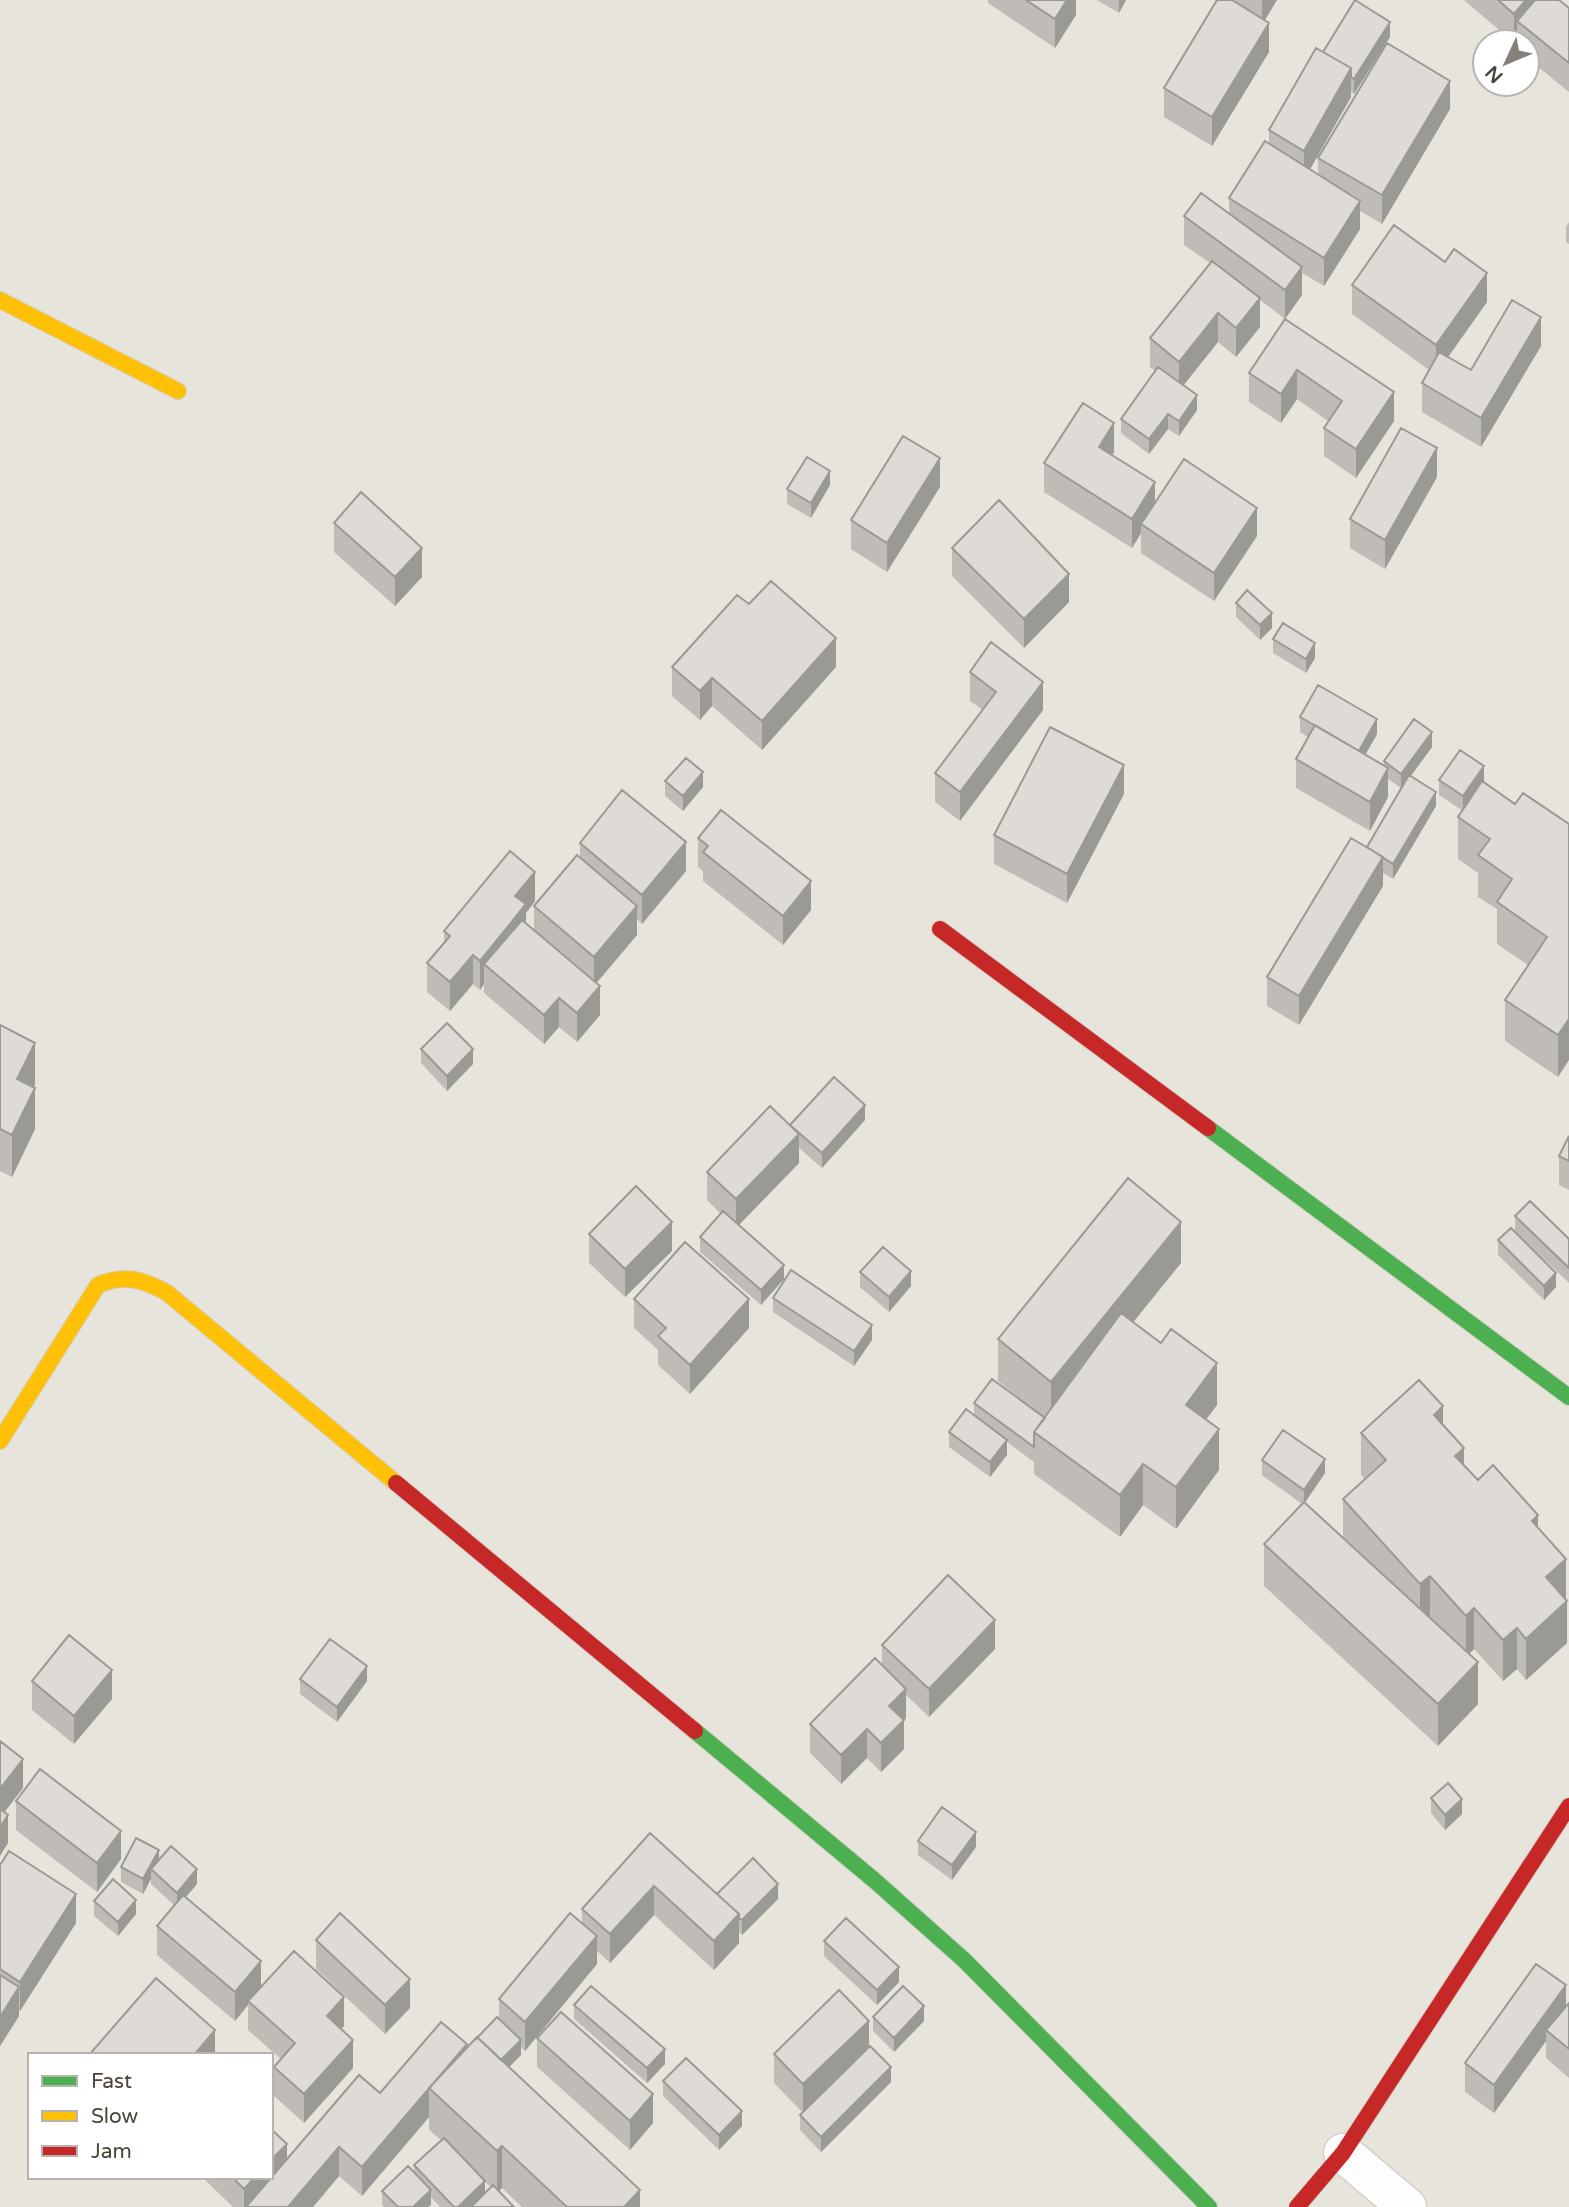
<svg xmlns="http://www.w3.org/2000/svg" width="1569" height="2207" viewBox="0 0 1569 2207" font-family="'Varela Round',sans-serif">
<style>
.residential{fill:#e7e4dc;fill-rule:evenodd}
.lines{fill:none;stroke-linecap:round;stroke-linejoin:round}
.street-casing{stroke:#d2d0cb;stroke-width:41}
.fast-casing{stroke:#d3cfc5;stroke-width:18}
.slow-casing{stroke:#d3cfc5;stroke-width:18}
.jam-casing{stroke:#d3cfc5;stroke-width:18}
.street{stroke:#fdfdfc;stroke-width:38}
.fast{stroke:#4caf50;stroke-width:16}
.slow{stroke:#ffc107;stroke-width:16}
.jam{stroke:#c62828;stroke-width:16}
.wall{fill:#bfbcb8;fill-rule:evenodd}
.shaded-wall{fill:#9b9996}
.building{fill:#dedbd6;stroke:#9b9996;stroke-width:2}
</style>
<rect width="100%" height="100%" fill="#f4f2ee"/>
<path class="residential" d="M0 0H1569V2207H0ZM1485 42H1527V84H1485ZM30 2055H271V2177H30Z"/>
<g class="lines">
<g class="street-casing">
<path id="street" d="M1343 2153 1407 2207"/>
</g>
<g class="fast-casing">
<path id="fast" d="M1208 1128 1569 1397
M695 1731 874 1880 964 1960 1209 2207"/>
</g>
<g class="slow-casing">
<path id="slow" d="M0 300 178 391
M0 1441 98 1285C124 1274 141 1279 166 1292L396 1483"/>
</g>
<g class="jam-casing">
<path id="jam" d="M940 929 1208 1128
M396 1483 695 1731
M1297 2207 1343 2153 1569 1806"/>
</g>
<use href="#street" class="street"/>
<use href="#fast" class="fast"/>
<use href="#slow" class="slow"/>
<use href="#jam" class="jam"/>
</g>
<path class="wall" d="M988 0H1076V15L1055 48 988 3Z
M1097 0H1126L1119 13Z
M1217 0H1277L1264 20 1269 52 1212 146 1164 117V88Z
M1464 0H1559L1569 8V92L1527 58V42H1517V38L1513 42Z
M1390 37 1354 94 1351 92V97L1310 169 1318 174V158L1450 109 1382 224 1360 211V229L1324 286 1302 273V295L1285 319 1260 300V327L1236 357 1218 342 1183 385 1197 410 1179 436 1168 429 1149 454 1121 433V419L1155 371 1150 367V338L1210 263 1184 245V216L1229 213V198L1269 143V130L1323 52Z
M1569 222V244L1566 242V227Z
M1352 285 1487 302 1448 357 1471 370 1541 346 1481 447 1422 412V383L1429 370 1352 314Z
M1285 319 1394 421 1356 478 1324 456V428L1328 421 1297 399 1281 423 1249 402V373Z
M1114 452 1112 455 1155 503 1257 536 1214 601 1141 553V533L1132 548 1044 492V463Z
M1437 477 1385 569 1350 548V519Z
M830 485 811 518 787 504V489Z
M940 487 887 572 851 549V520Z
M334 523 422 577 395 606 334 552Z
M952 548 1069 602 1024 648 952 576Z
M1236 603 1272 628 1260 640 1236 617Z
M1273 639 1315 658 1306 673 1273 653Z
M672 667H836L762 750 712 706 700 720 672 696Z
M970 672 1043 710 960 821 935 802V773L983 710 970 701Z
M1300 717 1377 734 1365 755 1384 766V761L1432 747 1411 776 1436 806 1393 879 1383 873V886L1299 1025 1267 1006V977L1367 847 1401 788 1388 779V797L1370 831 1296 788V759L1308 737 1300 732Z
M1439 780 1484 781 1515 804 1569 824 1558 1077 1505 1041V1000L1528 965 1497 944V909L1478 897V873L1458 859V817L1463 811 1439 795Z
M665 781 703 787 683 811 665 796Z
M1124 794 1067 903 994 864V835Z
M698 838 811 910 783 945 703 881V871L698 867Z
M580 843 686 871 642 924 637 919V935L596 983 600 1015 577 1042 559 1027 544 1044 484 993V984L480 990 473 984 450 1011 427 992V963L444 943V931L535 901 526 913V924L534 930V906L580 858Z
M0 1025 35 1084 34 1087 35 1129 12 1177 0 1171Z
M421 1049 473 1064 447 1091 421 1063Z
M865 1120 822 1168 799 1148V1163L739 1225 784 1279 761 1305 700 1252V1237L721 1214 707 1200V1172L790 1126Z
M1569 1136V1190L1559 1185V1156Z
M1515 1216 1569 1239V1283L1515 1231Z
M589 1234 672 1251 625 1297 589 1263Z
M1498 1240 1556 1287 1544 1300 1498 1255Z
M1181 1263 1133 1322 1217 1405 1206 1419 1219 1470 1176 1529 1143 1505 1120 1537 1034 1474V1462L1007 1442V1455L990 1477 949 1447V1432L974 1414V1403L1036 1412 998 1381V1339Z
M860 1272 911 1286 889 1312 860 1287Z
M773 1298 872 1340 854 1366 773 1312Z
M634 1299 749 1328 690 1394 658 1365V1350L634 1328Z
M1443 1424 1464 1465 1478 1480 1538 1528 1566 1599 1567 1643 1526 1680 1517 1669 1503 1681 1474 1649 1469 1654 1478 1704 1438 1746 1264 1586V1544L1302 1504 1262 1475V1460L1325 1473 1305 1502 1343 1537V1499L1365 1479 1361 1475V1433Z
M882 1645 995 1649 929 1717 906 1695V1718L904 1720V1749L881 1772 867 1758 841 1784 810 1753V1724L882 1666Z
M300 1679 367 1681 337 1722 300 1694Z
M32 1681 112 1699 74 1744 32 1710Z
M1431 1798 1462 1814 1445 1830 1431 1813Z
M16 1801 121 1859 97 1892 16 1830Z
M650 1833 717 1894 778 1899 742 1935 739 1932V1943L714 1970 654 1915 610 1963 597 1951V1964L525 2051 521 2047V2055L509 2067 640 2207H522L502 2188 498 2191 514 2207H440L431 2197V2205L428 2207H384L382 2205V2191L414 2173V2165L441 2140 429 2130V2117L362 2196 339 2176 313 2207H233L202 2177H271L287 2159 380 2093 467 2048 499 2018V1999L582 1923V1909ZM485 2182 491 2187 485 2193Z
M918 1841 976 1847 952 1880 918 1855Z
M159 1860 197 1884 186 1897 261 1986 344 2026 341 2029 353 2068 304 2123 274 2096V2067L281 2059 248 2030V2005L235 2021 157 1955V1926L174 1905 151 1884V1879L143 1894 121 1882V1867Z
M0 1865 76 1923 20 2011 19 2010V2016L0 2046Z
M94 1901 136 1914 118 1936 94 1916Z
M316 1940 410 2008 385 2034 316 1969Z
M824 1941 899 1982 877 2005 824 1956Z
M1569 2003V2078L1546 2058V2041L1494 2113 1465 2092V2063L1566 2007Z
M574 2005 665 2064 647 2083 574 2019Z
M873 2017 924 2021 894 2052 873 2031Z
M537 2038 653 2123 630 2150 537 2067Z
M869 2048 891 2082 821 2152 800 2130V2115L803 2113 774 2083V2054Z
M663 2081 742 2126 719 2150 663 2096Z"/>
<path class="shaded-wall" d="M1067 0H1076V15L1055 48V19Z
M1119 0H1126L1119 13Z
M1262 0H1277L1262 25Z
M1526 0H1551L1517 21V38L1514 42V14Z
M1390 22V37L1354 94V79Z
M1269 23V52L1212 146V117Z
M1351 68V97L1304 180V151Z
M1450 81V109L1382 224V195Z
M1360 201V229L1324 286V258Z
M1302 267V295L1285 319V290Z
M1487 273V302L1436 374V345Z
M1260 298V327L1236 357V328Z
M1218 313V342L1179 391V362Z
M1541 317V346L1481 447V418Z
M1297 370V399L1281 423V394Z
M1394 392V421L1356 478V449Z
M1197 395V410L1179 436V421Z
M1168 414V429L1149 454V439Z
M1114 423V452L1099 476V447Z
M1437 448V477L1385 569V540Z
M940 458V487L887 572V543Z
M830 471V485L811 518V503Z
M1155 482V511L1141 524V533L1132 548V519Z
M1257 508V536L1214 601V573Z
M422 548V577L395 606V577Z
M1069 574V602L1024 648V619Z
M1272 613V628L1260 640V625Z
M836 638V667L762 750V721Z
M1315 643V658L1306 673V659Z
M712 678V706L700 720V691Z
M1043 682V710L960 821V792Z
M1377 719V734L1359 766V751Z
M1432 732V747L1401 789V774Z
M1124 765V794L1067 903V874Z
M1484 766V781L1463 811V796Z
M1388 768V797L1370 831V802Z
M703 772V787L683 811V796Z
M1436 792V806L1393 879V864Z
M686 842V871L642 924V895Z
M1383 857V886L1299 1025V996Z
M535 872V901L526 913V933L484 964V984L480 990V961L515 896Z
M811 881V910L783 945V916Z
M637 906V935L594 986V957Z
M473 955V984L450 1011V982Z
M600 986V1015L577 1042V1013Z
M559 998V1027L544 1044V1015Z
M1569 1019V1060L1558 1077V1035Z
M35 1043V1084L17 1121V1079Z
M473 1049V1064L447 1091V1076Z
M35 1088V1129L12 1177V1135Z
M865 1105V1120L822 1168V1153Z
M799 1134V1163L736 1228V1199Z
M672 1222V1251L625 1297V1269Z
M1181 1222V1263L1051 1424V1382Z
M784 1265V1279L761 1305V1290Z
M911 1271V1286L889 1312V1297Z
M1556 1273V1287L1544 1300V1286Z
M749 1299V1328L690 1394V1365Z
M872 1325V1340L854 1366V1351Z
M1217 1363V1405L1186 1446V1405Z
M1443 1406V1447L1434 1415Z
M1219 1429V1470L1176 1529V1487Z
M1007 1440V1455L990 1477V1462Z
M1464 1448V1490L1455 1456Z
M1325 1459V1473L1304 1504V1490Z
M1143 1464V1505L1120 1537V1495Z
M1538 1515V1556L1532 1521Z
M1566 1559V1600L1546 1577Z
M1430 1576V1617L1420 1626V1584Z
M1567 1601V1643L1526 1680V1639Z
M1474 1608V1649L1466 1657V1616Z
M995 1620V1649L929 1717V1689Z
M1517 1628V1669L1503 1681V1640Z
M1478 1662V1704L1438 1746V1704Z
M367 1666V1681L337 1722V1707Z
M112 1670V1699L74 1744V1716Z
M906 1689V1718L890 1734 904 1720V1749L881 1772V1743L889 1706Z
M867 1729V1758L841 1784V1755Z
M23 1759V1788L0 1818V1789Z
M1462 1799V1814L1445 1830V1815Z
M8 1815V1843L0 1856V1827Z
M121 1831V1859L97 1892V1863Z
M976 1832V1847L952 1880V1865Z
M159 1850V1864L151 1869V1879L143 1894V1879Z
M197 1869V1884L177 1907V1893Z
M778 1884V1899L742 1935V1920Z
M654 1886V1915L610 1963V1934Z
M76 1894V1923L20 2011V1982Z
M136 1900V1914L118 1936V1922Z
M739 1914V1943L714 1970V1941Z
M597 1936V1964L525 2051V2022Z
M261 1961V1990L248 2001V2005L235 2021V1992Z
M899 1967V1982L877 2005V1990Z
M410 1979V2008L385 2034V2005Z
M1566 1985V2014L1546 2030V2041L1494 2113V2085Z
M19 1987V2016L0 2046V2017Z
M344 1997V2026L327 2045V2016Z
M924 2006V2021L894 2052V2038Z
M869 2021V2050L803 2113V2084Z
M215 2030V2055H194Z
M353 2040V2068L304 2123V2094Z
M521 2040V2055L498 2078V2063Z
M467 2044V2073L430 2088Z
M665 2049V2064L647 2083V2068Z
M891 2067V2082L821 2152V2137Z
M429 2088V2117L362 2196V2167Z
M653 2094V2123L630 2150V2121Z
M742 2111V2126L719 2150V2135Z
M287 2144V2173L254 2207H244V2189L255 2177H271V2160Z
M502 2146V2188L497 2193V2151Z
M339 2147V2176L313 2207H288Z
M485 2181V2196L474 2207H458Z
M431 2190V2205L428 2207H413Z
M640 2190V2207H624Z"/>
<path class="building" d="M1026 0H1067L1055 19Z
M1217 0H1232L1269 23 1212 117 1164 88Z
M1355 0 1390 22 1354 79 1351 77V68L1323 52Z
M1498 0H1526L1514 14Z
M1535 0H1559L1569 8V63L1517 21Z
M1387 43 1450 81 1382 195 1318 158Z
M1316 48 1351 68 1304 151 1269 130Z
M1265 141 1360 201 1324 258 1229 198Z
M1201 193 1302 267 1285 290 1184 216Z
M1394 225 1445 262 1454 249 1487 273 1436 345 1352 285Z
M1212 261 1260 298 1236 328 1218 313 1179 362 1150 338Z
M1512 300 1541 317 1481 418 1422 383 1439 352 1471 370Z
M1285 319 1394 392 1356 449 1324 428 1342 401 1297 370 1281 394 1249 373Z
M1158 367 1197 395 1179 421 1168 414 1149 439 1121 419Z
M1083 403 1114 423 1099 447 1155 482 1132 519 1044 463Z
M1401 428 1437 448 1385 540 1350 519Z
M903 436 940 458 887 543 851 520Z
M807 457 830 471 811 503 787 489Z
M1184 459 1257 508 1214 573 1141 524Z
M361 492 422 548 395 577 334 523Z
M999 500 1069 574 1024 619 952 548Z
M771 581 836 638 762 721 712 678 700 691 672 667 737 595 749 604Z
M1247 590 1272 613 1260 625 1236 603Z
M1283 623 1315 643 1306 659 1273 639Z
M991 642 1043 682 960 792 935 773 996 692 970 672Z
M1318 685 1377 719 1359 751 1300 717Z
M1414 719 1432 732 1401 774 1384 761Z
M1315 725 1388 768 1370 802 1296 759Z
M1050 727 1124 765 1067 874 994 835Z
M1460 750 1484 766 1463 796 1439 780Z
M686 758 703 772 683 796 665 781Z
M1409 775 1436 792 1393 864 1367 847Z
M1482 781 1515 804 1523 793 1569 824V1019L1558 1035 1505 1000 1547 937 1497 902 1512 879 1478 855 1490 839 1458 817Z
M622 790 686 842 642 895 580 843Z
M721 810 811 881 783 916 703 852 708 846 698 838Z
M1351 838 1383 857 1299 996 1267 977Z
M510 851 535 872 515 896 526 904 480 961 473 955 450 982 427 963 450 936 444 931Z
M577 855 637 906 594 957 534 906Z
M522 920 600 986 577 1013 559 998 544 1015 484 964Z
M447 1023 473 1049 447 1076 421 1049Z
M0 1025 35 1043 17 1079 35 1088 12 1135 0 1129Z
M834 1077 865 1105 822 1153 790 1125Z
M770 1106 799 1134 736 1199 707 1172Z
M1569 1136V1161L1559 1156Z
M1128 1178 1181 1222 1051 1382 998 1339Z
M636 1186 672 1222 625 1269 589 1234Z
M1530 1201 1569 1239V1268L1515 1216Z
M723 1211 784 1265 761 1290 700 1237Z
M1511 1228 1556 1273 1544 1286 1498 1240Z
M685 1242 749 1299 690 1365 658 1336 666 1328 634 1299Z
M883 1247 911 1271 889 1297 860 1272Z
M791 1270 872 1325 854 1351 773 1298Z
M1121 1313 1161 1343 1171 1329 1217 1363 1186 1405 1219 1429 1176 1487 1143 1464 1120 1495 1034 1432Z
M992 1379 1045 1418 1034 1432V1447L974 1403Z
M1419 1380 1443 1406 1434 1415 1464 1448 1455 1456 1478 1480 1493 1465 1538 1515 1532 1521 1566 1559 1546 1577 1567 1601 1526 1639 1517 1628 1503 1640 1474 1608 1466 1616 1430 1576 1420 1584 1343 1499 1386 1460 1361 1433Z
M966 1409 1007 1440 990 1462 949 1432Z
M1283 1430 1325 1459 1304 1490 1262 1460Z
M1304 1502 1478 1662 1438 1704 1264 1544Z
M948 1575 995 1620 929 1689 882 1645Z
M69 1635 112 1670 74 1716 32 1681Z
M330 1639 367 1666 337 1707 300 1679Z
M875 1658 906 1689 889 1706 904 1720 881 1743 867 1729 841 1755 810 1724Z
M0 1741 23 1759 0 1789Z
M40 1769 121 1831 97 1863 16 1801Z
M1448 1783 1462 1799 1445 1815 1431 1798Z
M942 1807 976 1832 952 1865 918 1841Z
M0 1809 8 1815 0 1827Z
M650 1833 739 1914 714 1941 654 1886 610 1934 582 1909Z
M136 1838 159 1850 143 1879 121 1867Z
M171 1846 197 1869 177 1893 151 1869Z
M9 1851 76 1894 20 1982 0 1969V1865Z
M753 1858 778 1884 742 1920 739 1918V1914L717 1894Z
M113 1879 136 1900 118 1922 94 1901Z
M183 1895 261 1961 235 1992 157 1926Z
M340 1913 410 1979 385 2005 316 1940Z
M570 1913 597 1936 525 2022 499 1999Z
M846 1918 899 1967 877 1990 824 1941Z
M294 1951 344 1997 327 2016 353 2040 304 2094 274 2067 295 2043 248 2001Z
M1536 1964 1566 1985 1494 2085 1465 2063Z
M0 1975 19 1987 0 2017Z
M156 1978 215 2030 194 2055H89Z
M591 1986 665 2049 647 2068 574 2005Z
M903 1986 924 2006 894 2038 873 2017Z
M839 1990 869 2021 803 2084 774 2054Z
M1569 2003V2049L1546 2030Z
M561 2012 653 2094 630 2121 537 2038Z
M497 2017 521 2040 501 2060 477 2037 475 2040Z
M441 2022 467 2044 362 2167 339 2147 288 2207H246L359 2075 380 2093Z
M477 2037 640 2190 624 2207H567L502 2146 497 2151 429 2088Z
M870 2046 891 2067 821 2137 800 2115Z
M686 2058 742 2111 719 2135 663 2081Z
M271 2129 287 2144 271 2160Z
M444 2138 485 2181 458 2207H454L414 2165Z
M408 2166 431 2190 413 2207H398L382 2191Z
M232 2177H255L244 2189Z
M493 2185 514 2207H471Z"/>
<rect x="28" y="2053" width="245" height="126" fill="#ffffff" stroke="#b7b4b0" stroke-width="2"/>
<rect x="42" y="2076" width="35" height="10" fill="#4caf50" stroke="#b7b4b0" stroke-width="2"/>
<text x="91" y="2088" font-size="21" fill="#4b4439">Fast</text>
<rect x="42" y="2111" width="35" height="10" fill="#ffc107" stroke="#b7b4b0" stroke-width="2"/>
<text x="91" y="2123" font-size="21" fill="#4b4439">Slow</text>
<rect x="42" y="2146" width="35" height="10" fill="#c62828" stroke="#b7b4b0" stroke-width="2"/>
<text x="91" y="2158" font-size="21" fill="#4b4439">Jam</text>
<g transform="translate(1506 63) rotate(226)"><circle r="33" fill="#ffffff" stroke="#b7b4b0" stroke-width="2"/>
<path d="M0-5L12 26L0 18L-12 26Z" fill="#868178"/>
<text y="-10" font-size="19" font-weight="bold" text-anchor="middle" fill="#4b4439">N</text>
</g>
</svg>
